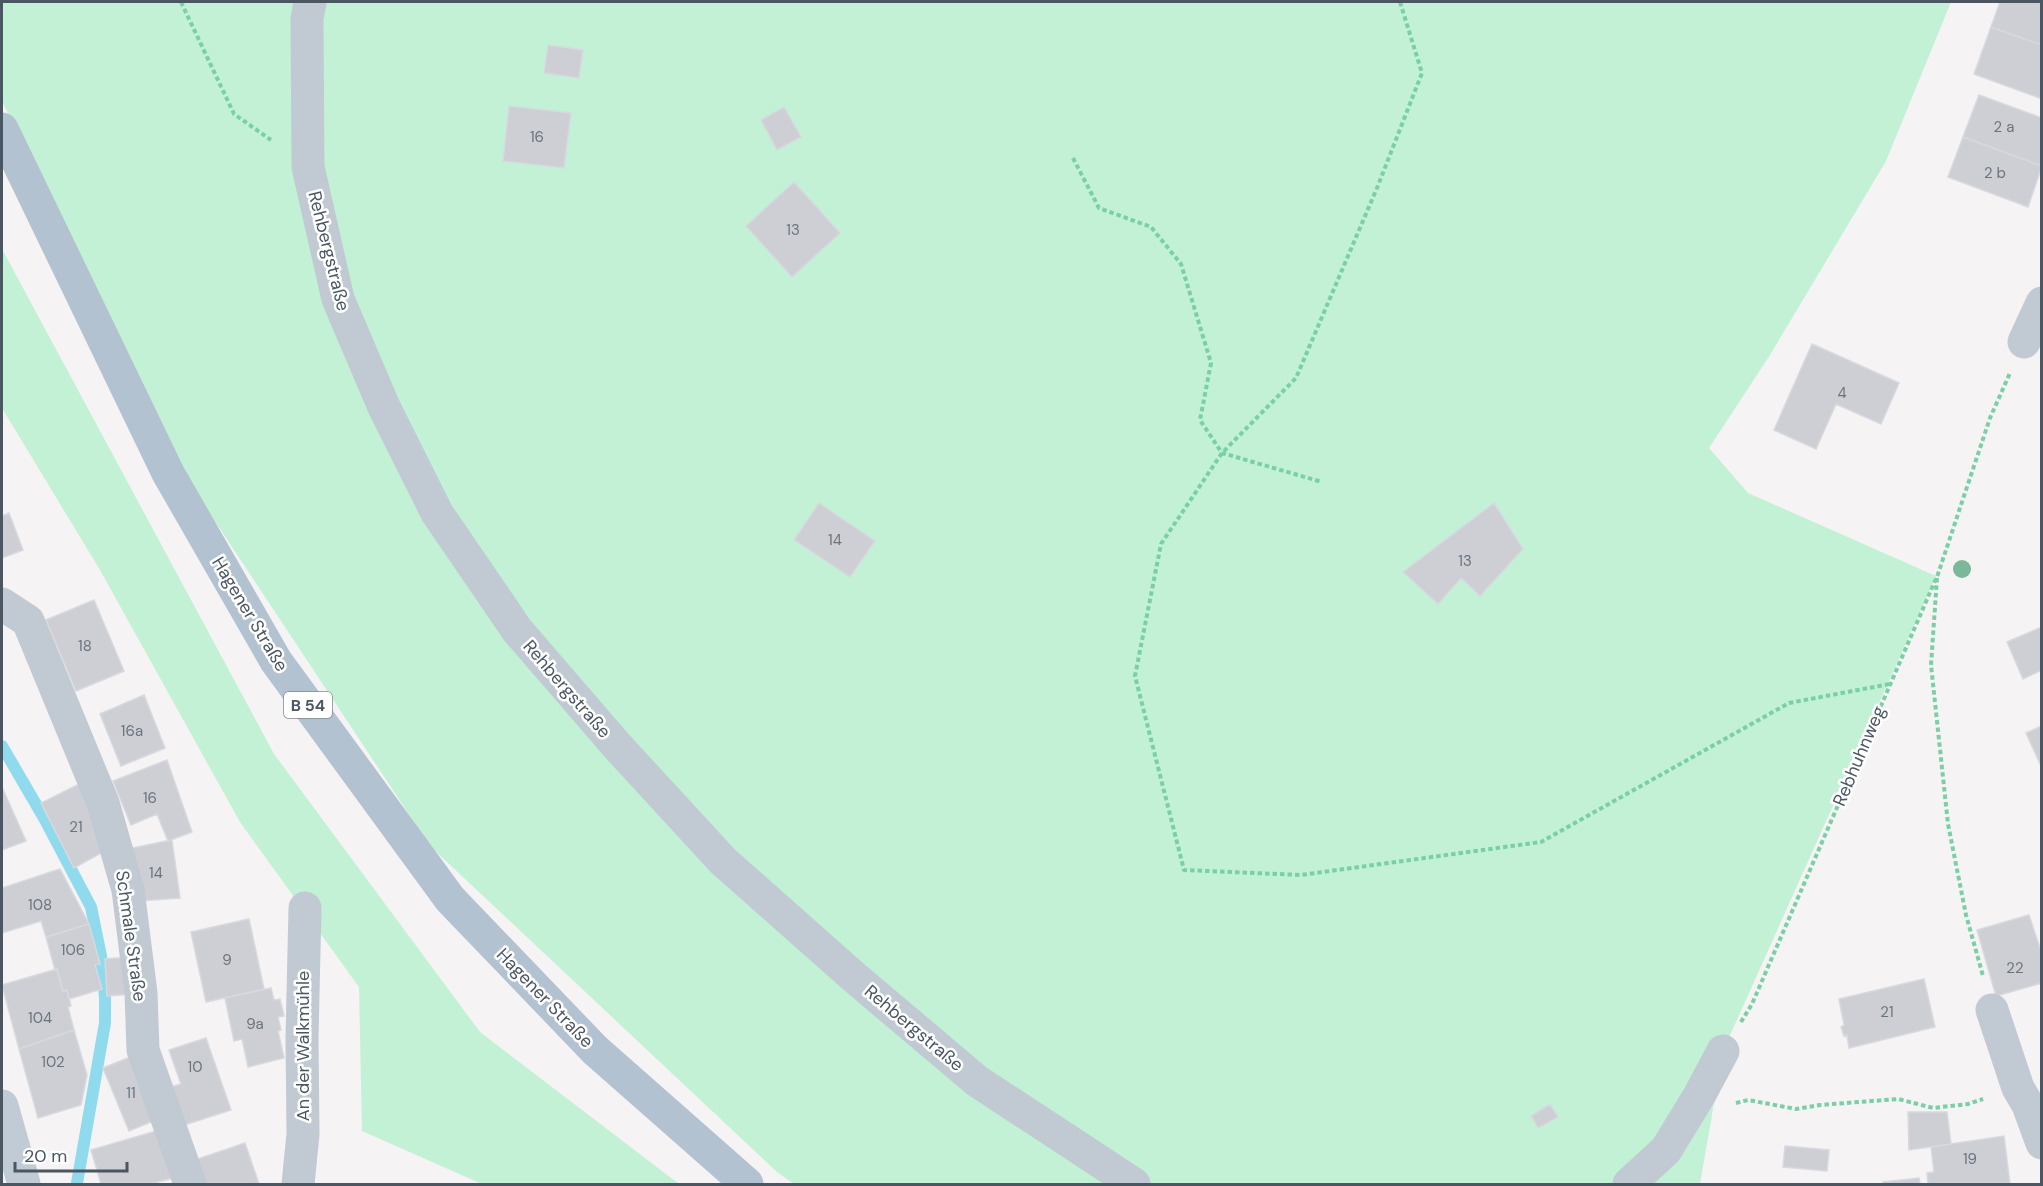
<svg xmlns="http://www.w3.org/2000/svg" width="2043" height="1186" viewBox="0 0 2043 1186" font-family="'DM Sans',sans-serif">
<style>
.green{fill:#c3f1d5}
.lines{fill:none;stroke-linecap:round;stroke-linejoin:round}
.stream{stroke:#90daee;stroke-width:12}
.building{fill:#cdcfd5;stroke:#d7d9de;stroke-width:1.5}
.path{stroke:#7ad0a6;stroke-width:4;stroke-dasharray:4.5 3;stroke-linecap:butt}
.street{stroke:#c1cad2;stroke-width:33}
.secondary{stroke:#c1cbd6;stroke-width:33}
.primary{stroke:#b3c2d1;stroke-width:33}
.tree{fill:#7bb799}
.labels{text-anchor:middle;stroke-width:5;stroke-linejoin:round;paint-order:stroke}
.number-label{font-size:15px;fill:#6b747e}
.shield{fill:#fff;stroke:#808990;stroke-width:1.5}
.shield-label{font-size:16px;font-weight:bold;fill:#4a5661}
.street-label{font-size:18px;fill:#4a5661;stroke:#fff}
</style>
<rect width="100%" height="100%" fill="#f5f3f3"/>
<path class="green" d="M2 2H1951L1886 161 1770 355 1709 448 1748 493 1936 576 1723 1051 1700 1184H794L777 1172 430 846 181 470 2 101Z
M2 249 274 754 480 1032 679 1184H482L362 1131 359 987 240 822 100 570 2 408Z"/>
<g class="lines">
<path class="stream" d="M2 746 44 818 91 907 101 956 105 998V1023L77 1183"/>
</g>
<path class="building" d="M2000 2H2042V45L1991 27Z
M1991 27 2042 45V99L1974 74Z
M548 45 583 50 579 78 544 73Z
M1979 95 2042 118V166L1963 137Z
M509 106 571 113 564 168 503 161Z
M784 107 801 137 777 150 761 120Z
M1963 137 2042 166 2028 207 1948 177Z
M794 182 840 233 792 277 746 226Z
M1812 344 1899 383 1881 424 1836 404 1816 449 1774 430Z
M819 503 875 541 850 577 794 540Z
M1494 503 1523 549 1480 596 1461 578 1438 604 1403 572Z
M9 513 23 550 2 558V516Z
M94 600 124 671 76 691 46 620Z
M2042 627V670L2023 679 2007 642Z
M144 695 165 748 121 766 100 714Z
M2042 726V766H2041L2026 733Z
M167 760 192 832 168 841 157 814 131 825 113 781Z
M85 781 105 851 74 868 41 803Z
M2 787 26 841 2 850Z
M172 840 180 898 139 901 132 848Z
M60 869 89 924 46 937 41 921 2 933V888Z
M2029 915 2042 954V983L1996 996 1977 930Z
M249 919 264 989 206 1002 191 932Z
M89 924 100 964 95 965 102 989 69 999 67 990 63 991 57 969 55 970 46 937Z
M129 957 132 994 107 996 105 959Z
M57 969 63 991 67 990 71 1006 68 1007 74 1030 19 1049 2 985Z
M1924 979 1935 1027 1849 1048 1847 1035 1844 1036 1841 1027 1844 1025 1839 999Z
M271 988 274 1000 280 999 284 1016 278 1017 281 1030 278 1031 284 1058 248 1067 242 1039 234 1041 225 998Z
M74 1030 87 1075 81 1105 38 1118 19 1049Z
M206 1038 231 1110 184 1125 171 1087 181 1084 169 1050Z
M133 1056 160 1118 129 1131 103 1068Z
M1550 1104 1558 1117 1538 1128 1531 1116Z
M1908 1112H1947L1951 1144 1909 1150Z
M163 1129 177 1177 150 1184H101L91 1150Z
M2004 1136 2010 1184H1928L1927 1173 1934 1172 1931 1147Z
M245 1143 259 1184H203L195 1160Z
M1785 1146 1829 1150 1827 1171 1783 1167Z
M1919 1178 1920 1184H1884L1883 1182Z"/>
<g class="lines">
<path class="path" d="M181 2 234 114 271 140
M1400 2 1422 73 1377 188 1296 378 1222 453 1161 544 1135 676 1184 870 1301 875 1541 842 1789 703 1890 684
M1073 158 1099 208 1151 227 1181 264 1211 363 1200 420 1222 453 1322 482
M1937 578 1931 665 1948 824 1966 915 1983 976
M1741 1022 1752 1004 1938 574 1990 418 2010 373
M1736 1103 1748 1100 1796 1109 1820 1105 1898 1099 1933 1108 1968 1104 1983 1099"/>
<path class="street" d="M310 2 307 19 308 167 338 299 384 407 437 513 517 630 618 747 723 861 854 977 977 1081 1134 1184
M2024 342 2042 303
M2 604 28 621 103 803 128 890 141 993 143 1050 190 1184
M1992 1010 2018 1088 2028 1105 2042 1143
M298 1184 303 1134 302 1037 305 908
M1629 1184 1666 1150 1699 1096 1723 1051"/>
<path class="secondary" d="M2 1106 24 1184"/>
<path class="primary" d="M2 129 168 473 276 661 450 899 595 1050 747 1184"/>
</g>
<circle class="tree" cx="1962" cy="569" r="9"/>
<g class="labels">
<g class="number-label">
<text x="2004" y="132">2 a</text>
<text x="537" y="142">16</text>
<text x="1995" y="178">2 b</text>
<text x="793" y="235">13</text>
<text x="1842" y="398">4</text>
<text x="835" y="545">14</text>
<text x="1465" y="566">13</text>
<text x="85" y="651">18</text>
<text x="132" y="736">16a</text>
<text x="150" y="803">16</text>
<text x="76" y="832">21</text>
<text x="156" y="878">14</text>
<text x="40" y="910">108</text>
<text x="73" y="955">106</text>
<text x="227" y="965">9</text>
<text x="2015" y="973">22</text>
<text x="1887" y="1017">21</text>
<text x="40" y="1023">104</text>
<text x="255" y="1029">9a</text>
<text x="53" y="1067">102</text>
<text x="195" y="1072">10</text>
<text x="131" y="1098">11</text>
<text x="1970" y="1164">19</text>
</g>
<rect class="shield" x="284" y="692" width="48" height="26" rx="4.5"/>
<g class="shield-label">
<text x="308" y="711">B 54</text>
</g>
<g class="street-label">
<text transform="translate(329 251) rotate(76)" y="6">Rehbergstraße</text>
<text transform="translate(250 614) rotate(59)" y="6">Hagener Straße</text>
<text transform="translate(567 689) rotate(49)" y="6">Rehbergstraße</text>
<text transform="translate(1859 756) rotate(-67)" y="6">Rebhuhnweg</text>
<text transform="translate(131 936) rotate(82)" y="6">Schmale Straße</text>
<text transform="translate(545 998) rotate(46)" y="6">Hagener Straße</text>
<text transform="translate(914 1028) rotate(40)" y="6">Rehbergstraße</text>
<text transform="translate(303 1046) rotate(-90)" y="6">An der Walkmühle</text>
</g>
</g>
<rect width="2043" height="1186" fill="none" stroke="#4a5661" stroke-width="6"/>
<path d="M15 1162v9h112v-9" fill="none" stroke="#4a5661" stroke-width="3"/>
<text x="24" y="1162" font-size="18" fill="#4a5661" stroke="#ffffff" stroke-width="4.5" paint-order="stroke">20 m</text>
</svg>
